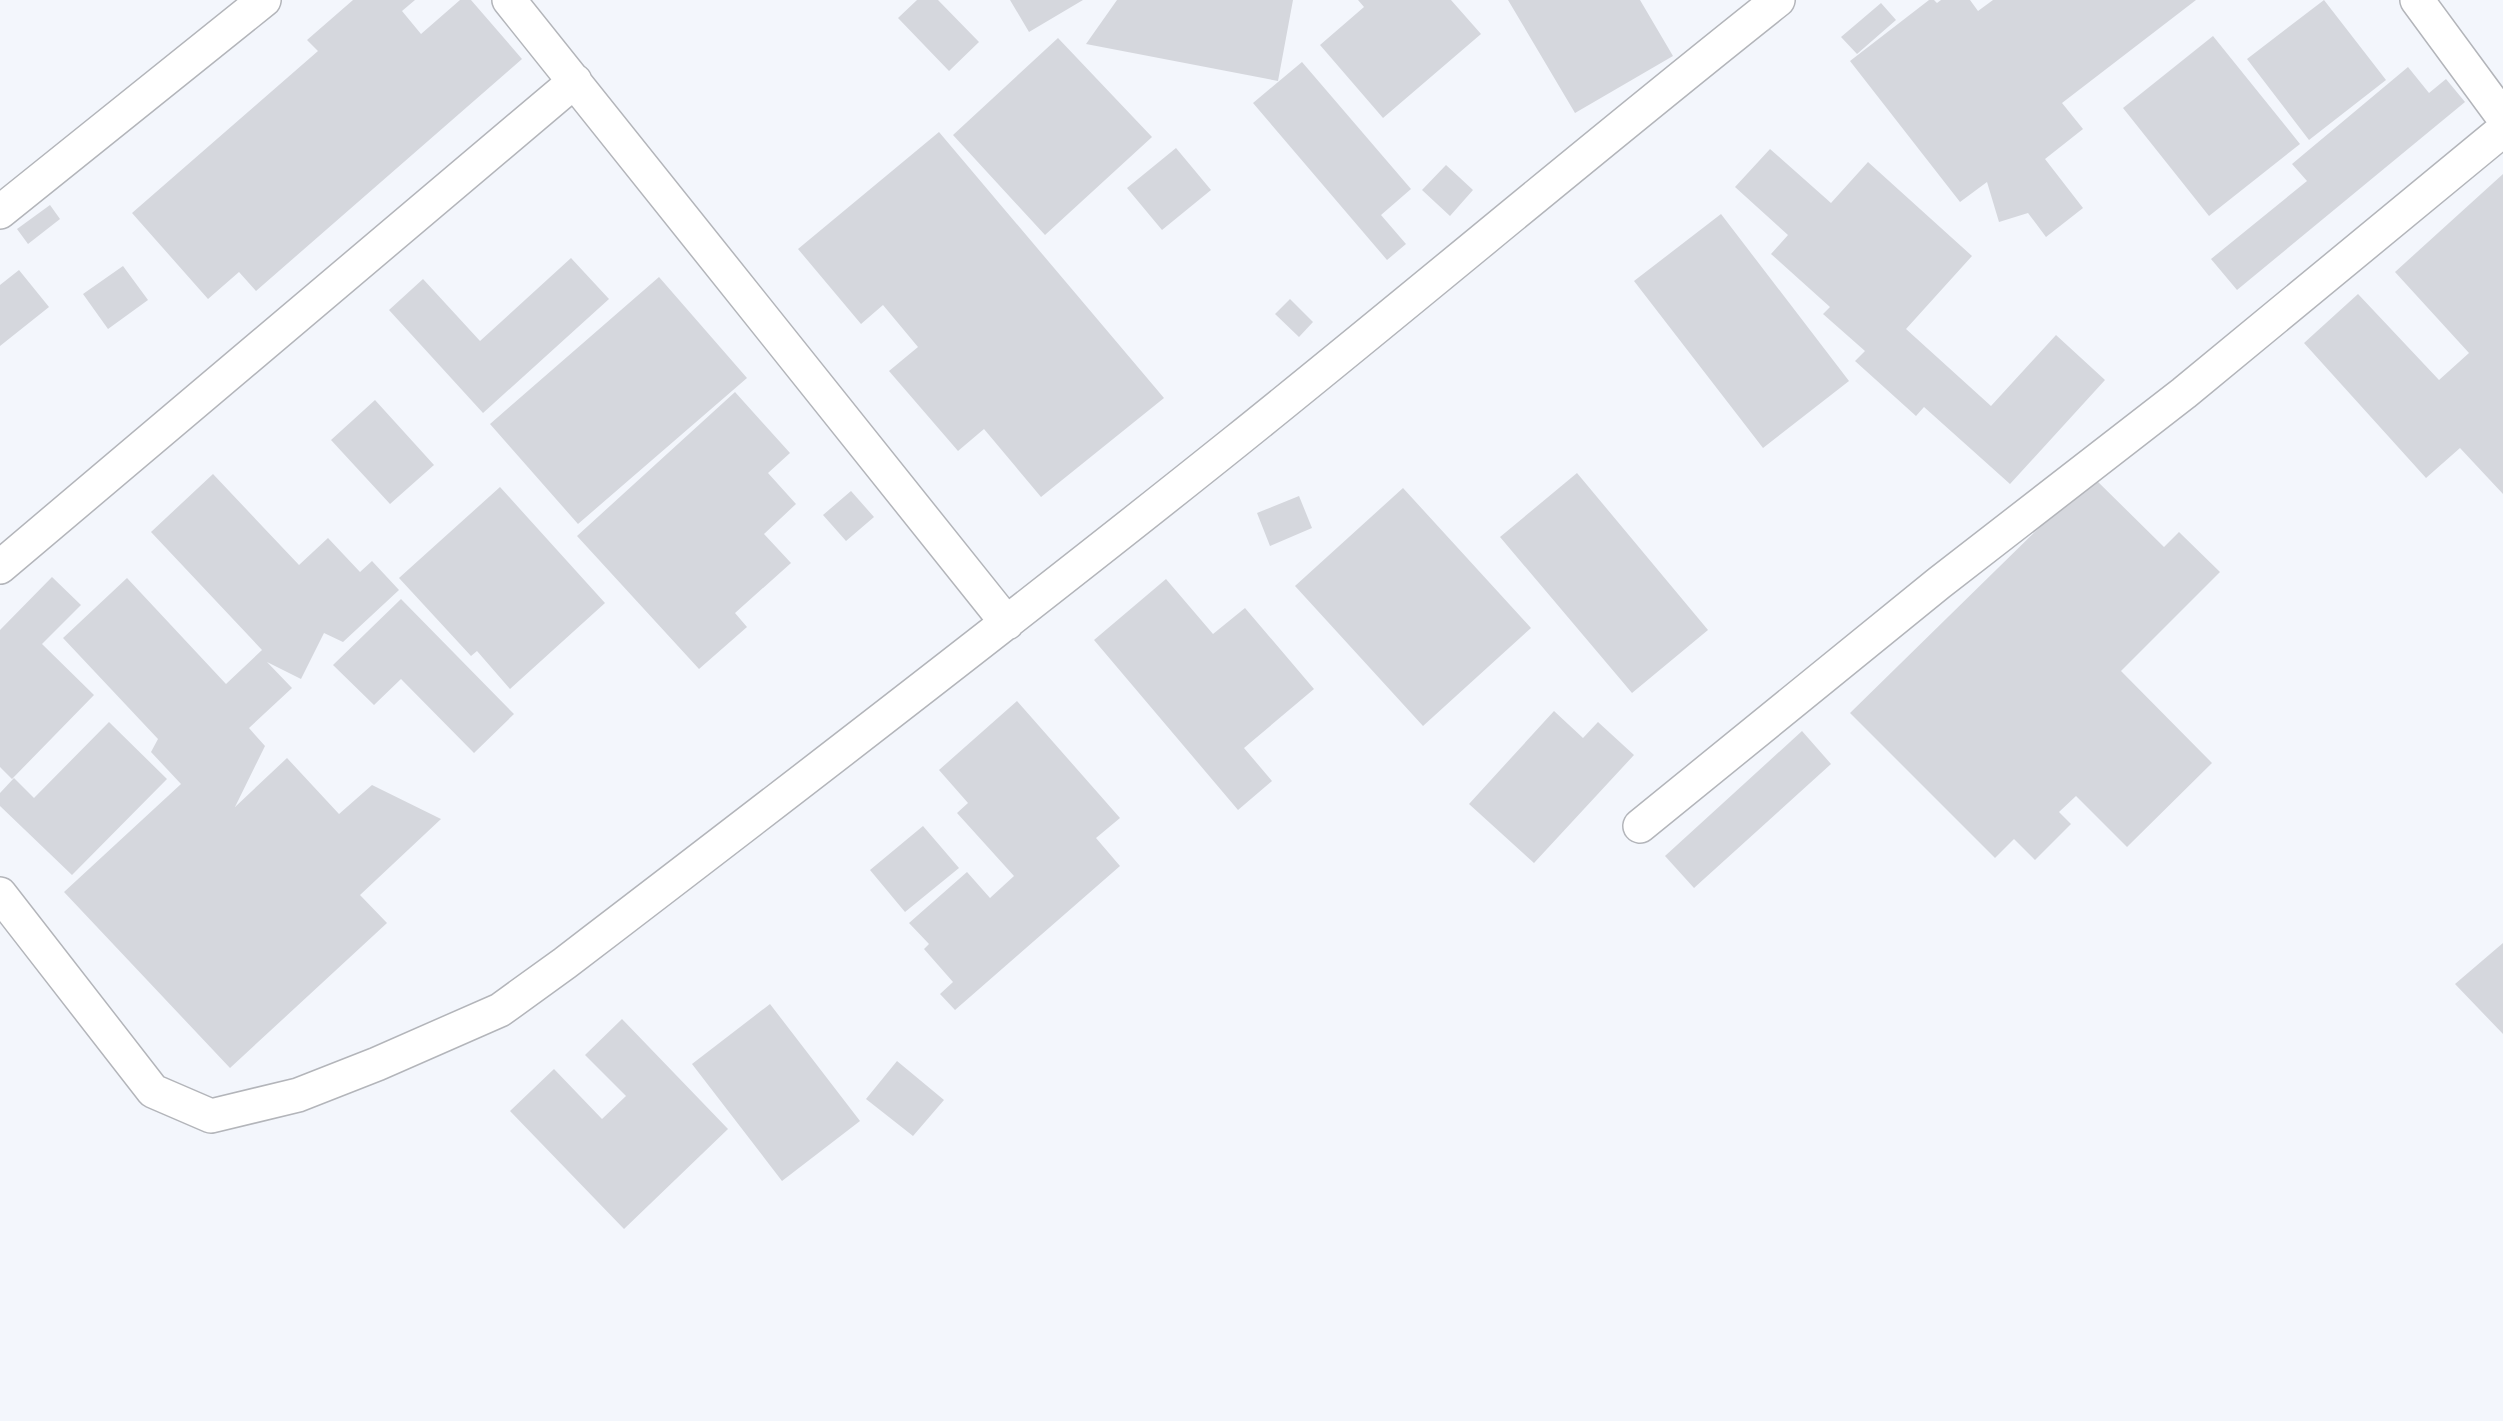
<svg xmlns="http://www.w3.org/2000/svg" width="2503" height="1421" viewBox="0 0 2503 1421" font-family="'Work Sans',sans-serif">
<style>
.building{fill:#d5d7dd}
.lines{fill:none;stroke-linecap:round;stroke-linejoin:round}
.minor-casing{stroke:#b3b5ba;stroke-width:36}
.minor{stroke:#fff;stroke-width:33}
</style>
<rect width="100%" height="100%" fill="#f3f6fc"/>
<path class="building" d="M353 0H415L402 11 421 34 460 0H471L522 59 256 291 239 272 208 299 132 213 318 51 307 40Z
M917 0H938L979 42 949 71 898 18Z
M1010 0H1083L1029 32Z
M1117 0H1293L1278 81 1086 44Z
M1358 0H1451L1481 34 1383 118 1320 45 1364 7Z
M1508 0H1640L1673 56 1575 113Z
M1929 0H1934L1937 3 1941 0H1970L1978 11 1993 0H2196L2062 103 2083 129 2045 159 2083 208 2046 237 2028 213 1999 222 1987 182 1960 202 1850 61Z
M2324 0 2386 80 2309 140 2247 59Z
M1881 3 1896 20 1857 54 1841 37Z
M2213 36 2300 144 2209 216 2123 108Z
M1058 38 1152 137 1045 235 953 135Z
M1302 62 1411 189 1381 215 1406 244 1387 260 1253 103Z
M2408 67 2429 93 2446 79 2465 102 2237 290 2211 259 2307 181 2292 164Z
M939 132 1164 398 1041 497 984 429 958 451 889 371 918 347 883 305 861 324 798 249Z
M1176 148 1211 190 1162 230 1127 188Z
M1770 149 1831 203 1868 162 1972 256 1906 329 1991 406 2056 335 2105 380 2010 484 1924 407 1916 416 1855 361 1865 351 1823 314 1830 307 1771 254 1788 235 1735 187Z
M1446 165 1473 190 1450 216 1422 190Z
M2503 174V494L2460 448 2426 478 2304 343 2358 294 2439 380 2469 353 2395 272Z
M50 205 60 219 28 244 17 229Z
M1721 214 1849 381 1763 448 1634 281Z
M571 258 609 299 483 413 389 310 423 279 480 341Z
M123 266 148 300 108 329 83 294Z
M19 270 49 307 0 346V285Z
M659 277 747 378 578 524 490 424Z
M1290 299 1313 322 1299 337 1275 314Z
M735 392 790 453 768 473 796 504 764 534 791 563 735 613 747 627 699 669 577 536Z
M375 400 434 465 390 504 331 440Z
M1577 473 1708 630 1632 693 1500 537Z
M213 474 299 565 328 538 360 572 372 561 399 590 343 642 324 633 301 679 267 662 292 688 249 728 265 746 235 807 287 758 339 814 372 785 441 819 360 895 387 923 230 1068 64 892 181 784 151 752 158 739 63 638 127 578 226 684 262 650 151 532Z
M2092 476 2164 547 2179 532 2220 572 2121 671 2212 763 2127 847 2076 796 2059 812 2071 824 2035 860 2014 839 1995 858 1850 713Z
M500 487 605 603 510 689 477 651 471 656 399 578Z
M1403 488 1531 628 1423 726 1295 586Z
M851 491 874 517 846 541 823 515Z
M1299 496 1312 528 1270 546 1257 513Z
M52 577 81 605 42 644 94 695 12 779 0 767V630Z
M1166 579 1213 634 1245 608 1314 689 1244 748 1272 781 1238 810 1094 640Z
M401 599 514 714 474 753 401 679 374 705 333 665Z
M1017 701 1120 818 1096 838 1120 866 955 1010 940 994 953 982 924 949 929 944 909 923 967 872 990 898 1014 876 957 813 968 803 939 770Z
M1554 711 1583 738 1598 722 1634 755 1534 863 1469 804Z
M109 722 167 779 72 875 0 806V793L14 778 34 798Z
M1802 731 1831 764 1694 888 1665 856Z
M923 826 959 868 905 912 870 870Z
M2503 943V1034L2455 984Z
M770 1004 860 1121 782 1181 692 1064Z
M622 1019 728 1129 624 1229 510 1111 554 1069 602 1119 626 1096 585 1055Z
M897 1061 944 1100 913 1136 866 1099Z"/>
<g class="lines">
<g class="minor-casing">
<path id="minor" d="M509 0 1007 623
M2417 0 2503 117
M0 212 264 0
M0 567 575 81
M1640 826 1939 583 2184 393 2503 130
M0 894 153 1091 211 1116 298 1095 377 1064 500 1010 565 963C790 791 1014 619 1235 442 1417 296 1595 145 1778 0"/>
</g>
<use href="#minor" class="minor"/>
</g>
</svg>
